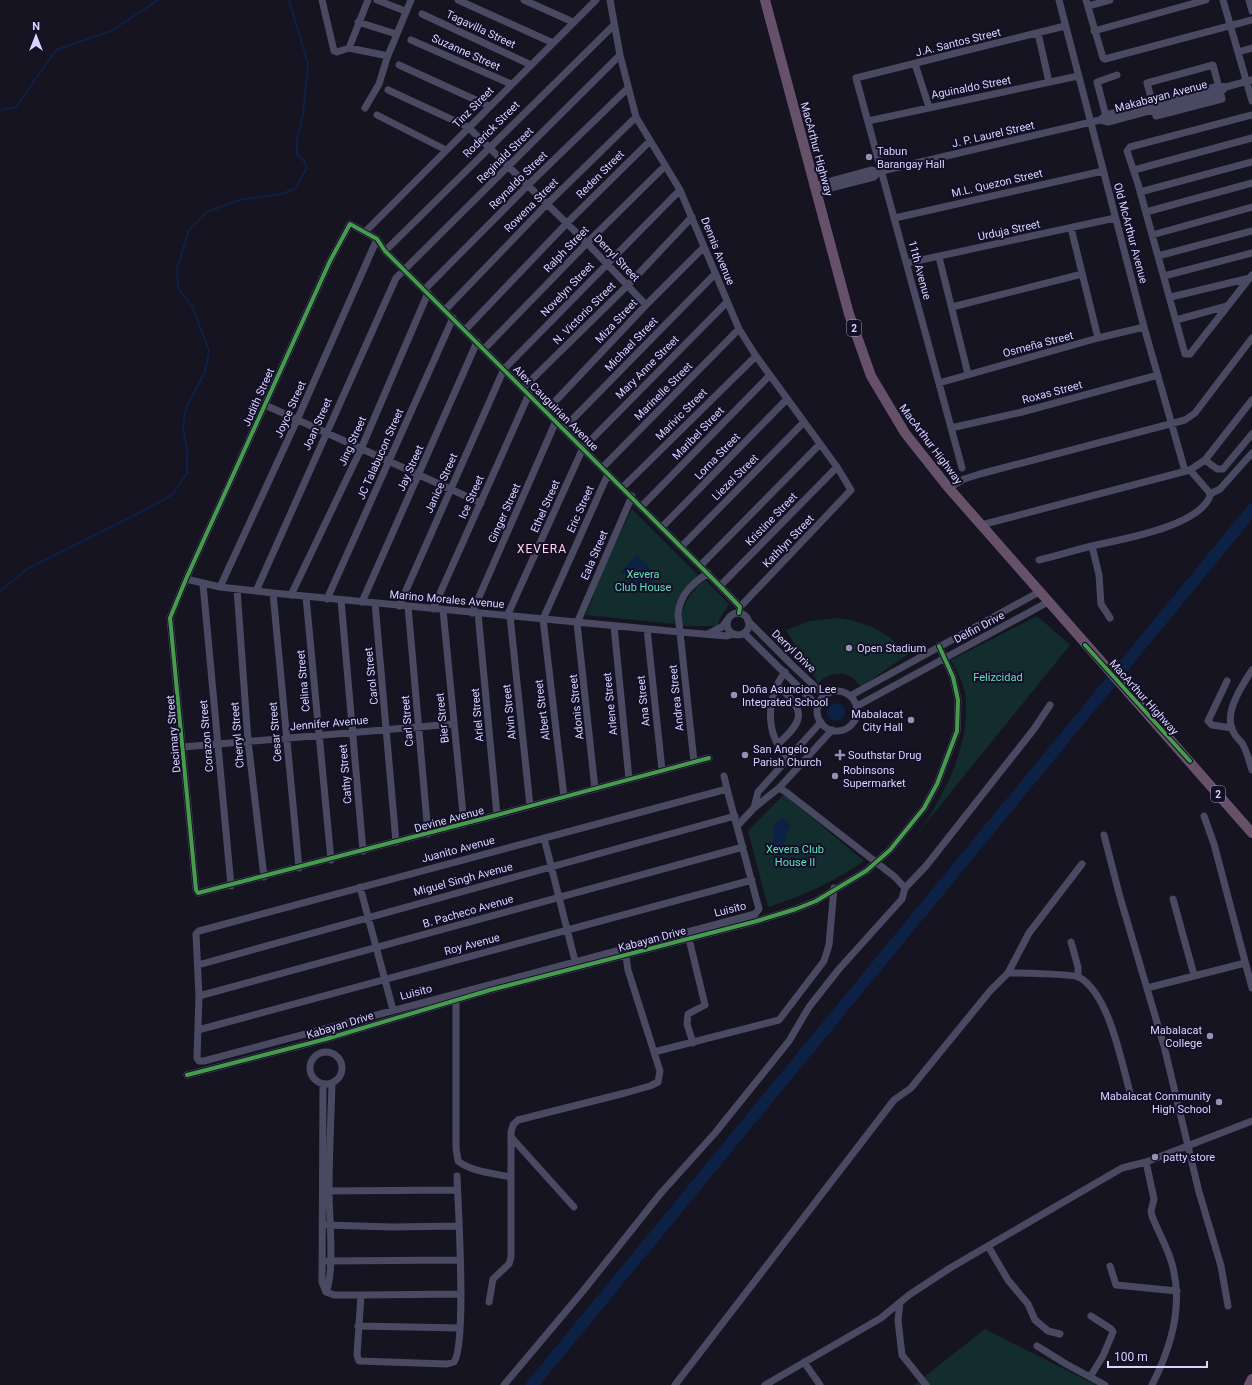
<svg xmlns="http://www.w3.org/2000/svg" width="1252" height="1385" viewBox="0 0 1252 1385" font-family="Roboto,sans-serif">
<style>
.green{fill:#132c2d}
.water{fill:#0d2144}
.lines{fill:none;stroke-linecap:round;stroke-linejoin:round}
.stream{stroke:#0d2144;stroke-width:2}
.river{stroke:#0d2144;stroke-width:12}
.minor{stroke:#4a4962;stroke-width:7}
.highway{stroke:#67516a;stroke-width:10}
.cycleway-casing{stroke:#130f26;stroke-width:6}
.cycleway{stroke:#469c4c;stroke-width:4}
.poi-dot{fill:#9591b1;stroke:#130f26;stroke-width:1.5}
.labels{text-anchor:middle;stroke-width:4;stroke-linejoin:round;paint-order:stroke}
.shield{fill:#130f26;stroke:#9e99be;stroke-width:1}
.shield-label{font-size:10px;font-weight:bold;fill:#d9d4ff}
.street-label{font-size:11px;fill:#d9d4ff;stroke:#130f26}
.poi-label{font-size:11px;fill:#d9d4ff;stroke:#130f26;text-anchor:start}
.park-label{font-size:11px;fill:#5fe0c0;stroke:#130f26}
.neighbourhood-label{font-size:12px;letter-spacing:1px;fill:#ffd6f0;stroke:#130f26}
</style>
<rect width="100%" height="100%" fill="#161421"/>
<path class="green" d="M632 509 698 575 681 595 674 624 586 615 606 562Z
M705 580 729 604 719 620V626H680C683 603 687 596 705 580Z
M1037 616 1070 645 904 850C913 838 926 823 933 810 953 777 971 733 965 694 963 682 957 671 951 660Z
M837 618C866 621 888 633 908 654L861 687C850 670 832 670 818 683L786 630 810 621Z
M784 794 864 861C833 882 803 896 768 907L748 831Z
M985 1329 1096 1385H914Z"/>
<path class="water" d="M637 555 656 575 646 590 629 587 632 578 620 572Z
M827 712a9 9 0 1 1 18 0a9 9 0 1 1-18 0Z
M782 817 791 825 786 836 783 852 770 855 768 848 774 839V826Z"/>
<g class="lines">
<path class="stream" d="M0 110 16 107 56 50 111 31 158 0
M0 591 27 569 137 514 172 495 187 473V450L183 427 186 408 205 372 209 350 192 306 178 288 177 268 189 230 207 212 239 200 281 194 295 189 307 168 304 161 297 154V140L303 114 308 64 289 0"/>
<path class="river" d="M532 1385 1252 510"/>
<path class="minor" d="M322 0 334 51 337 52 349 48
M368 0 349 48 388 56
M377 0 405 11
M458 0 553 43
M524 0 573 22
M610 0 620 55 636 117 680 190 739 329 756 356 837 467 851 490 740 607
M1059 0 1144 327 1185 471
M1086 0 1103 58 1105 59 1252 20
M1223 0 1252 101
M1249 0 1252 11
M1088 6 1110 0
M422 14 531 65
M358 22 396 34
M1094 31 1206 0
M1038 33 1049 82
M411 40 511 84
M1238 52 1252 48
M915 64 929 107
M399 65 489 106
M1213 65 1222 99 1156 116 1147 83Z
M388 90 468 127 587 243 646 305
M365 108 379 84 387 58 411 0
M377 115 446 150
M1252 115 1130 147 1127 151 1138 184 1185 354H1190L1252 275
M1100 120 1108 122 1220 92 1223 90
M1107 120 1097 82 1117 75
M868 121 1078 76
M1134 170 1252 138
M813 186 872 170 878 172 1100 120 1106 115 1219 86 1226 87 1252 80
M815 192 874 177 878 172
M1140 192 1252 162
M1146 212 1252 183
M895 218 1103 171
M1071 228 1098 338
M366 231 596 0
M1152 235 1252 207
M385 251 614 25
M1158 256 1252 231
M939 257 968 374
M907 263 1115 218
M1164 276 1252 253
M425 289 528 185 628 88
M1171 297 1250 278
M952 307 1082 274
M445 310 546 205 636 117
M1176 320 1227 306
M465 330 567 223 650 141
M484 349 587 243 665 166
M939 383 1098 338 1144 327
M523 388 628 285 692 217
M265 405 481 503
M546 411 646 305 704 247
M951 428 1022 412 1158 375
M563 429 715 274
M1205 460 1217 469H1223L1252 434
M602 468 739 329
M962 468 856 78 1065 26
M622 488 756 356
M949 488 964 479 980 474 1185 420 1195 413 1252 338
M1210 494 1220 489 1252 453
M641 507 770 375
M981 525 1190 470 1205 460 1252 400
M662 527 787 399
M1092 546 1099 575 1101 604 1110 618
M681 547 804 422
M1039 560C1057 556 1075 550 1092 546 1122 539 1198 527 1210 496L1209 492 1190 470
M700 566 820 444
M186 579 220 587 273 593 680 632 727 636 734 634
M203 584 231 886
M720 586 837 467
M220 587 297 420 377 239
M237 589 248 741 264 877
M256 591 396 278 620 55
M273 593 299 868
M291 595 361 449 428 293
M306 597 331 860
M327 599 453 318
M341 600 363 851
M362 602 477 342
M375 603 396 842
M399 606 504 369 680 190
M408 606 428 834
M433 609 529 394
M443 610 464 824
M472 613 556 421
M478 613 497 815
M727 624a11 11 0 1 1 22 0a11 11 0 1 1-22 0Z
M507 616 583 448 727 302
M510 616 530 806
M748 621 792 665 825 696
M614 626 629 779
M647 629 662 770
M744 633 818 706
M708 634 722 627 728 619
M1252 670C1242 686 1222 714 1234 733 1236 737 1239 740 1242 743 1247 751 1249 761 1252 770
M785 672C766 697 764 736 789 758
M1227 681 1208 721 1212 725 1232 728
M777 685C805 710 806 719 778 744
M817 711a20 20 0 1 1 40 0a20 20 0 1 1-40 0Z
M850 696 1039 592
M857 706 1048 602
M183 747 453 724
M709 758 497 815 198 893 196 890 170 618 186 579 330 261 350 224 377 239 385 251 720 586 740 607 739 613
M694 762 678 614C680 594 692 584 708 573
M724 776 727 789 759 909 755 914 204 1061H199L197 1058 199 996 196 934 199 931 727 789
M595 789 577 623 632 496
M564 797 543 619 608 474
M754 808 758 792 821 722
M1204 816 1214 844 1252 988
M737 826 754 808 779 788 832 730
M1104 835 1120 897 1164 1046 1199 1192 1221 1266 1228 1306
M544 838 575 961
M360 887 393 1010
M905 888 926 866 1034 729 1050 705
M1173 899 1194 975
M689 939 705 1005 688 1014 687 1024 693 1043
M1071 942 1078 967V977
M198 965 735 816
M1008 973C1020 973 1072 974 1079 977 1110 995 1121 1062 1131 1096
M1147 988 1245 963
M199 996 743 847
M456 1000V1148L458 1161C472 1172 493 1173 510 1177
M198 1030 752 880
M310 1068a16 16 0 1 1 32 0a16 16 0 1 1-32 0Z
M654 1052 779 1020 824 961 829 945 834 888
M187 1075 326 1039 490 990 757 921 796 909 816 901 866 871 890 850 924 808 937 784 957 731 958 700 953 677 939 646
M323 1084 322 1282 326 1292 334 1295H361L460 1294
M511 1137 574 1207
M1146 1162 1154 1199 1151 1211 1152 1216C1158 1232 1168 1248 1172 1264 1184 1306 1171 1348 1152 1385
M325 1191 457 1190
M326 1225 392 1227 459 1226
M988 1246 1008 1280 1028 1304 1035 1320 1048 1331 1060 1334
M327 1261 459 1260
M1110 1266 1116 1285 1177 1291
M326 1292C335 1271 329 1216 329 1191 329 1155 331 1119 332 1083
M361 1295 357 1355 359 1361 447 1364 454 1362C467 1344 458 1206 457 1176
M489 1302 493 1279 509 1264 511 1257V1132L513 1125 518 1120 625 1093 650 1086 658 1082 660 1071 628 970 626 956
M900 1303 898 1320 902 1355 926 1385
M358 1326 460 1328
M1037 1346 1066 1364 1105 1385
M804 1362 820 1385
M1090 1377 1103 1356 1113 1332 1111 1329 1091 1316
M504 1385 583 1291 661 1193 715 1133 789 1041 809 1007 839 969 902 899 905 888 895 877 786 792 779 788
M675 1385 894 1100 911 1088 919 1078 990 991 1008 973 1029 933 1082 864
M765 1385 881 1318 909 1295 950 1268 1122 1168 1146 1162 1252 1121"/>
<path class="highway" d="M765 0 849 314 871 376 905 433 947 486 1252 833
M1249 1385 1252 1379"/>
<g class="cycleway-casing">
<path id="cycleway" d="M1085 645 1190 761
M709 758 497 815 198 893 196 890 170 618 186 579 330 261 350 224 377 239 385 251 720 586 740 607 739 613
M187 1075 326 1039 490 990 757 921 796 909 816 901 866 871 890 850 924 808 937 784 957 731 958 700 953 677 939 646"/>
</g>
<use href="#cycleway" class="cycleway"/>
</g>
<g class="poi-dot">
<circle cx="869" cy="157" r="4"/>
<circle cx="849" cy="648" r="4"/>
<circle cx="734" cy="695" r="4"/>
<circle cx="911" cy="720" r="4"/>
<circle cx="745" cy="755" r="4"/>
<path d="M838 749h4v4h4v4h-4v4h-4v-4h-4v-4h4z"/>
<circle cx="835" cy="776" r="4"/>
<circle cx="1210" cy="1036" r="4"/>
<circle cx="1219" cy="1102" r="4"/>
<circle cx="1155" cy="1157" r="4"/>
</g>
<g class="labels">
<g class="shield">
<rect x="847" y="320" width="14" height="16" rx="3"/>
<rect x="1211" y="786" width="14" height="16" rx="3"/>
</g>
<g class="shield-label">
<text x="854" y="332">2</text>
<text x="1218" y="798">2</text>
</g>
<g class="street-label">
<text transform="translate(481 29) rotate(25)" y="4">Tagavilla Street</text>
<text transform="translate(958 42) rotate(-14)" y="4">J.A. Santos Street</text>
<text transform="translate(466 52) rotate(24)" y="4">Suzanne Street</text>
<text transform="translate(971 87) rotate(-11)" y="4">Aguinaldo Street</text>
<text transform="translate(1161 96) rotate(-15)" y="4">Makabayan Avenue</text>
<text transform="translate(473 107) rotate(-45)" y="4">Tinz Street</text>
<text transform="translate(491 129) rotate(-45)" y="4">Roderick Street</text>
<text transform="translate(993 134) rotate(-13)" y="4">J. P. Laurel Street</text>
<text transform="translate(817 149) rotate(75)" y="4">MacArthur Highway</text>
<text transform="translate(505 155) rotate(-45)" y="4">Reginald Street</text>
<text transform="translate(600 174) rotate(-45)" y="4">Reden Street</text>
<text transform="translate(518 180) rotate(-45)" y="4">Reynaldo Street</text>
<text transform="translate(997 183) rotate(-13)" y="4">M.L. Quezon Street</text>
<text transform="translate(531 205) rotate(-45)" y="4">Rowena Street</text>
<text transform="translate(1009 230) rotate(-12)" y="4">Urduja Street</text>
<text transform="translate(1131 233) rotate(75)" y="4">Old McArthur Avenue</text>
<text transform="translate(566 249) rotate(-46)" y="4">Ralph Street</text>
<text transform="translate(718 251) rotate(68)" y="4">Dennis Avenue</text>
<text transform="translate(617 258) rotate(46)" y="4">Derryl Street</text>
<text transform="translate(920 270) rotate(75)" y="4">11th Avenue</text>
<text transform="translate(567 289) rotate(-46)" y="4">Novelyn Street</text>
<text transform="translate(584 313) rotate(-45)" y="4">N. Victorio Street</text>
<text transform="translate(616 321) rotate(-47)" y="4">Miza Street</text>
<text transform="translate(631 344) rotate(-46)" y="4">Michael Street</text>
<text transform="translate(1038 344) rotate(-15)" y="4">Osmeña Street</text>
<text transform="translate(647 367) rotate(-45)" y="4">Mary Anne Street</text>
<text transform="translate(663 391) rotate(-45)" y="4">Marinelle Street</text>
<text transform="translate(1052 392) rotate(-15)" y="4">Roxas Street</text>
<text transform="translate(258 397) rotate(-66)" y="4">Judith Street</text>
<text transform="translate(556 408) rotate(45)" y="4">Alex Cauguirian Avenue</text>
<text transform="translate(290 409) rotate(-66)" y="4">Joyce Street</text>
<text transform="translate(681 414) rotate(-45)" y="4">Marivic Street</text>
<text transform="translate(317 424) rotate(-66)" y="4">Joan Street</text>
<text transform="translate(698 433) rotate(-46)" y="4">Maribel Street</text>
<text transform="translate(352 441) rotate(-66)" y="4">Jing Street</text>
<text transform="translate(931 444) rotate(53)" y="4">MacArthur Highway</text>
<text transform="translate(380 454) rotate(-66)" y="4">JC Talabucon Street</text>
<text transform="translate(717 456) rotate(-46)" y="4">Lorna Street</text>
<text transform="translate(410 468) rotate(-66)" y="4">Jay Street</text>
<text transform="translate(735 477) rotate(-45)" y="4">Liezel Street</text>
<text transform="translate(441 483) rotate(-66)" y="4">Janice Street</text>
<text transform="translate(471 497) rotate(-66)" y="4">Ice Street</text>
<text transform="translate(545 506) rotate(-66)" y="4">Ethel Street</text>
<text transform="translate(580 509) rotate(-66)" y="4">Eric Street</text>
<text transform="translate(504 513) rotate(-66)" y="4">Ginger Street</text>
<text transform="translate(771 519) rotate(-46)" y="4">Kristine Street</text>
<text transform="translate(788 541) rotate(-46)" y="4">Kathlyn Street</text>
<text transform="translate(594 555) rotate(-67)" y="4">Eala Street</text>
<text transform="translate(447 599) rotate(5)" y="4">Marino Morales Avenue</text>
<text transform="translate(979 627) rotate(-28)" y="4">Delfin Drive</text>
<text transform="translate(794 651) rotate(44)" y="4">Derryl Drive</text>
<text transform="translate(371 676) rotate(-96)" y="4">Carol Street</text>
<text transform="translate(303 681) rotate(-95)" y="4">Celina Street</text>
<text transform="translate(1144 697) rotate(48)" y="4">MacArthur Highway</text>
<text transform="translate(676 698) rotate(-96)" y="4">Andrea Street</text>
<text transform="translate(643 701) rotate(-96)" y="4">Ana Street</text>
<text transform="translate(610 704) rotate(-96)" y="4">Arlene Street</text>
<text transform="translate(576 707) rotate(-96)" y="4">Adonis Street</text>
<text transform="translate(542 710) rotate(-97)" y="4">Albert Street</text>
<text transform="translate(509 712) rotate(-96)" y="4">Alvin Street</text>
<text transform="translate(477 715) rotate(-95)" y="4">Ariel Street</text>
<text transform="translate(442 718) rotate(-96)" y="4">Bier Street</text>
<text transform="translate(407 721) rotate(-95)" y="4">Carl Street</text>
<text transform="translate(329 723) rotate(-5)" y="4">Jennifer Avenue</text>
<text transform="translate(275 732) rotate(-95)" y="4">Cesar Street</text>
<text transform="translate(173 734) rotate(-95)" y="4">Decimary Street</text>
<text transform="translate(237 735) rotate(-95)" y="4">Cherryl Street</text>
<text transform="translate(206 736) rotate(-95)" y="4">Corazon Street</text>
<text transform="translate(345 774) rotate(-95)" y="4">Cathy Street</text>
<text transform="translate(449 819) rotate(-15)" y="4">Devine Avenue</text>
<text transform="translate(458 849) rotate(-15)" y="4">Juanito Avenue</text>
<text transform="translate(463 879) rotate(-15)" y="4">Miguel Singh Avenue</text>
<text transform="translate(730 909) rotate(-14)" y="4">Luisito</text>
<text transform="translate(468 911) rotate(-16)" y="4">B. Pacheco Avenue</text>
<text transform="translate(652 939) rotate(-15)" y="4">Kabayan Drive</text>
<text transform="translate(472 944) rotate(-15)" y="4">Roy Avenue</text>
<text transform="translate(416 992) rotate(-15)" y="4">Luisito</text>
<text transform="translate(340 1025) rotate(-17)" y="4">Kabayan Drive</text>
</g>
<g class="poi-label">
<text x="877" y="155">Tabun<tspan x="877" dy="13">Barangay Hall</tspan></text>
<text x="857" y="652">Open Stadium</text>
<text x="742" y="693">Doña Asuncion Lee<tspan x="742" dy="13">Integrated School</tspan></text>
<text x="903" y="718" text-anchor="end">Mabalacat<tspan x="903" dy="13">City Hall</tspan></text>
<text x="753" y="753">San Angelo<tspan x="753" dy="13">Parish Church</tspan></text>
<text x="848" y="759">Southstar Drug</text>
<text x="843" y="774">Robinsons<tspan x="843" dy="13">Supermarket</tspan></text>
<text x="1202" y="1034" text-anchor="end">Mabalacat<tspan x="1202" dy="13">College</tspan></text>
<text x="1211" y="1100" text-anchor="end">Mabalacat Community<tspan x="1211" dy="13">High School</tspan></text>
<text x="1163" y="1161">patty store</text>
</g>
<g class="park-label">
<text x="643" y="578">Xevera<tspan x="643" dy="13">Club House</tspan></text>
<text x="998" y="681">Felizcidad</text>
<text x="795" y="853">Xevera Club<tspan x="795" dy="13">House II</tspan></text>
</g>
<g class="neighbourhood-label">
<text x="542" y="553">XEVERA</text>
</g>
</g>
<g transform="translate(36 36)" stroke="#130f26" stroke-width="3" paint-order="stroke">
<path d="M0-3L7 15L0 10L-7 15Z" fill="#d9d4ff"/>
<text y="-6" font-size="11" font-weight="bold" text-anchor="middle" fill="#d9d4ff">N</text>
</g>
<path d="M1108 1361v6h99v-6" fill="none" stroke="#d9d4ff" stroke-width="2"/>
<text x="1114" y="1361" font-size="12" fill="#d9d4ff" stroke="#130f26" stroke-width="3" paint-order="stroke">100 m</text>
</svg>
